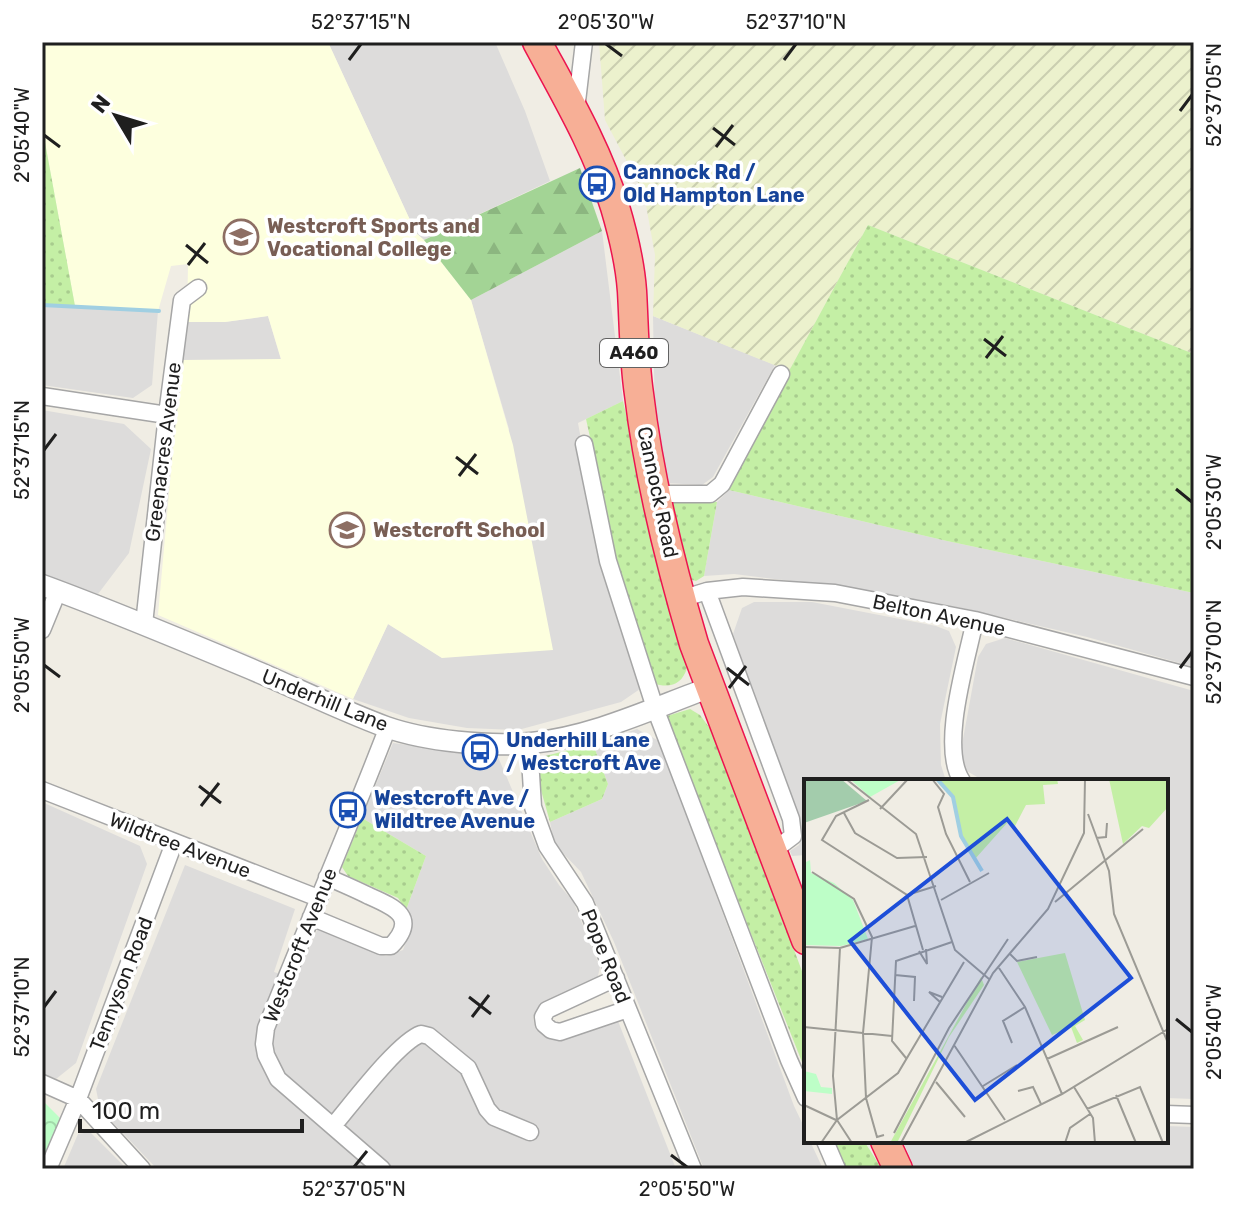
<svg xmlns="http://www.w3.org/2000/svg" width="1236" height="1211" viewBox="0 0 1236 1211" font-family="Rubik,sans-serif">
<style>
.residential{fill:#dddcdb}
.education{fill:#fdffde}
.farmland{fill:url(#farmland-furrows)}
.grass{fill:url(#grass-dots)}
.forest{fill:url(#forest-firs)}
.park{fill:url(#park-crowns)}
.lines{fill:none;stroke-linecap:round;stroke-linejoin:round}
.stream{stroke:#a0cfe2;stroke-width:4}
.minor-casing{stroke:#a6a6a6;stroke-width:19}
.tertiary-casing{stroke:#a6a6a6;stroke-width:23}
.trunk-casing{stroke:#ec144f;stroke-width:31}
.minor{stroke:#fff;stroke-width:16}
.tertiary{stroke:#fff;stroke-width:20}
.trunk{stroke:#f7af96;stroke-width:28}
.ticks{fill:none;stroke:#1f1f1f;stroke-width:3}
.labels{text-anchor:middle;stroke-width:7;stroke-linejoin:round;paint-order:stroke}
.shield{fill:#fff;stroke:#626262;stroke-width:2}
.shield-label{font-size:18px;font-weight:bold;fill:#1f1f1f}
.transit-label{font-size:20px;font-weight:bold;fill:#164399;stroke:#fff;text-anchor:start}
.education-label{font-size:20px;font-weight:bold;fill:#785e54;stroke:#fff;text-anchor:start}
.street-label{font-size:20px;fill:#1f1f1f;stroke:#fff}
.inset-river{fill:none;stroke:#a0cfe2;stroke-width:4}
.inset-road{fill:none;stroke:#9c9b95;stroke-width:2}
.view{fill:#1d4ed8;fill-opacity:0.15;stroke:#1d4ed8;stroke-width:4}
.inset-edge{fill:none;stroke:#1f1f1f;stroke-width:4}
.neatline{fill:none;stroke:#1f1f1f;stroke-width:3}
.ticks-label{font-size:20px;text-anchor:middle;fill:#1f1f1f}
</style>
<defs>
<pattern id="farmland-furrows" width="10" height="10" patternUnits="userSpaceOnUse" patternTransform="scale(2)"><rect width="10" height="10" fill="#ecf1cd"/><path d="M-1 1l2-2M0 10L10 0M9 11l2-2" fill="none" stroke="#caceb0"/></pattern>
<pattern id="grass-dots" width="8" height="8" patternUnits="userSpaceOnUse" patternTransform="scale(2)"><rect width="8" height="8" fill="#c4efa5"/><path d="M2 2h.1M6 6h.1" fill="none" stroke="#a8cc8e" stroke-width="1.8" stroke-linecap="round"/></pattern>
<pattern id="forest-firs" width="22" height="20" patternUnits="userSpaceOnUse" patternTransform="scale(2)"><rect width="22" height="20" fill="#a3d495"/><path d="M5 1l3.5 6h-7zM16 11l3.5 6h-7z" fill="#8cb680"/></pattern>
<pattern id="park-crowns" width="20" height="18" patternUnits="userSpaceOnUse" patternTransform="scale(2)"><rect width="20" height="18" fill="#bdfec7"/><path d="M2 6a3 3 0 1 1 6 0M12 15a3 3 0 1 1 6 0" fill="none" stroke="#a2d9aa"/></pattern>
</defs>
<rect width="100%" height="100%" fill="#f0ede4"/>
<path class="residential" d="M328 42H495L525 111 550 181 424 240 416 233Z
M602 231 623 401 578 423 603 560 640 689 621 702 518 730 467 728 409 718 353 699 388 624 442 658 509 429 471 300Z
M42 305 158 311 152 385 133 398 42 385Z
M268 316 281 360H181L187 322H225Z
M653 316 775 365 713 477 702 485 666 483 655 426Z
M42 410 124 424 151 449 129 553 98 594 42 575Z
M729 490 947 541 1194 593V667L1087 637 967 609 866 590 734 574 704 576 717 502Z
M754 602H812L936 626 949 631 956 647 940 724 941 765 946 781H806V855L792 856 790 851 799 845 802 835 733 634 742 608Z
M1005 638 1194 691V1099L1166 1098V781H984L965 770 961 750 978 657 986 644Z
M637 729 659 741 794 1106 806 1131V1141H810L823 1169H704L614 942 581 872 559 849 553 837 550 822 602 799 608 784 593 744Z
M393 743 498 757 542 859 559 885 573 901 600 967 597 980 547 1003 537 1010 533 1017 535 1027 556 1039 618 1021 676 1169H157L100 1109 96 1089 185 865 295 909 274 972 296 979 318 928 386 956 403 950 412 925 406 910 426 856 362 818Z
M42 802 140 846 147 864 76 1063 56 1079 42 1073Z
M1166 1126 1194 1127V1169H915L903 1141H1166Z
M90 1132 127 1169H63L78 1134Z"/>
<path class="education" d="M42 42H328L416 233 424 240 471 300 513 445 553 650 442 658 388 624 353 699 158 615 181 360 281 359 268 316 225 322H187L188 264 171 266 158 311 75 306 42 126Z"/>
<path class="farmland" d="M599 42H1194V354L868 225 789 371 653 316 655 255 644 194 605 120Z"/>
<path class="grass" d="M42 126 75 306 42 305Z
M868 225 1194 354V593L947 541 729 490 789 371Z
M623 401 664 578 687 668C682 685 669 689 653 683L623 588 586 419Z
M668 501 717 502 704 576 696 581 685 578Z
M690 709 700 715 714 734 806 982V1072L668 725 667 716Z
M593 744 608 784 602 799 550 822 535 769 537 758Z
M362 818 426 856 406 910 398 898 348 876 342 867Z
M833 1141H864L882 1169H845Z"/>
<path class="forest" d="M580 168 602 231 471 300 424 240Z"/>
<path class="park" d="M42 1100 60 1118 53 1146 42 1169Z"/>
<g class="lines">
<path class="stream" d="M42 305 159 311"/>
<g class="minor-casing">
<path id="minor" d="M576 110 584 42
M42 396 167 415
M584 444 608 561 655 708 789 1060 806 1098
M656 494H710L722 484 781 374
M707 591 791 819 793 836 773 851
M681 599 707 591 743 587 835 593 975 620 1194 677
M144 624 167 415 182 300 198 288
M42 630 58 591
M529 743 533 807 539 824 547 846 585 903 693 1169
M962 781C939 747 967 660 975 620
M42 790 318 898
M311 917 381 946H391C419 917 394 907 369 896 355 889 341 883 327 877
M616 978 547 1010 543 1017 544 1024 551 1030 560 1032 628 1009
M42 1083 78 1099 142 1169
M1166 1114 1194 1115
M333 1126C351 1105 398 1042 421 1034L429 1036 468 1068 487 1109 494 1117 530 1132
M825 1141 837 1169
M48 1169 78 1099 174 843
M382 1169 278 1079 266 1055 264 1044 266 1028C306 928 349 828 388 727"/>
</g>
<g class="tertiary-casing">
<path id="tertiary" d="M42 585C113 611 182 640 251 669 296 688 340 710 386 727 426 741 489 747 531 743 593 737 653 708 711 687"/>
</g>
<g class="trunk-casing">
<path id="trunk" d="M537 42C566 96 597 148 615 207 623 234 630 263 632 291 634 325 634 360 639 394 649 479 670 563 694 644L806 940
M885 1141 898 1169"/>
</g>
<use href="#minor" class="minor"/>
<use href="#tertiary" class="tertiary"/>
<use href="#trunk" class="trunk"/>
</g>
<path class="ticks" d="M606 44 622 56M349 60 361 44M784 60 796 44M1180 111 1192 95M713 128 735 145M44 135 60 147M716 147 733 125M186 245 208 263M188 265 205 243M984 339 1006 356M986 358 1003 336M44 450 56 434M456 457 478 474M459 476 476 454M1176 489 1192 502M44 665 60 677M727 668 749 685M1180 668 1192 652M729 688 746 666M199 786 221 803M201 806 219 783M469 997 491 1014M44 1007 56 991M472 1017 489 995M1176 1019 1192 1032M671 1155 687 1167M354 1167 367 1151"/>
<defs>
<g id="bus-ring" transform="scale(1.8)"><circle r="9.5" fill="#fff" stroke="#1a4fb4" stroke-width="1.5"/><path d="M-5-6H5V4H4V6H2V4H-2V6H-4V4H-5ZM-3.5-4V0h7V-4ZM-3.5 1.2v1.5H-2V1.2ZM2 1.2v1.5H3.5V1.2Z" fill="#1a4fb4"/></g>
<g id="school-ring" transform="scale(1.8)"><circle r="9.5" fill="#fff" stroke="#8d6e63" stroke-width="1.5"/><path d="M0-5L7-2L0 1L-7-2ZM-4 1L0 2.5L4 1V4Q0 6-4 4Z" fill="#8d6e63"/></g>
</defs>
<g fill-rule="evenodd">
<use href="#bus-ring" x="597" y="184"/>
<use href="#school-ring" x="241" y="237"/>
<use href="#school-ring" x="347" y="530"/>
<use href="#bus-ring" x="480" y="752"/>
<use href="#bus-ring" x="348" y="810"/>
</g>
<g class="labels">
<rect class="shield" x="600" y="339" width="68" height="28" rx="6"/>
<g class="shield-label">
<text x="634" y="359">A460</text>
</g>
<g class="transit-label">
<text x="623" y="179">Cannock Rd /<tspan x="623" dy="23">Old Hampton Lane</tspan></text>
<text x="506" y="747">Underhill Lane<tspan x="506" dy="23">/ Westcroft Ave</tspan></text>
<text x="374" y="805">Westcroft Ave /<tspan x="374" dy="23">Wildtree Avenue</tspan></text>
</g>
<g class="education-label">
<text x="267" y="233">Westcroft Sports and<tspan x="267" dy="23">Vocational College</tspan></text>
<text x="373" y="537">Westcroft School</text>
</g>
<g class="street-label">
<text transform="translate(163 452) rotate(-83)" y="7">Greenacres Avenue</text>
<text transform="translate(658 492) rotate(78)" y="7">Cannock Road</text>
<text transform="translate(939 615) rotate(12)" y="7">Belton Avenue</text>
<text transform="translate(325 700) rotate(22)" y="7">Underhill Lane</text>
<text transform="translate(180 845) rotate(21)" y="7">Wildtree Avenue</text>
<text transform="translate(300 945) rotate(-68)" y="7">Westcroft Avenue</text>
<text transform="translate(606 956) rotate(68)" y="7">Pope Road</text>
<text transform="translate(121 984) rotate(-69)" y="7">Tennyson Road</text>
</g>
</g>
<g transform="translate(804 779)">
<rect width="364" height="364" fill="#f0ede4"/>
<path d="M134 0H253L254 5 239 6 241 25 222 26 211 47 204 43 171 80 157 57 149 18ZM305 0H364V28L345 49 338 47 319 65ZM261 174 281 241 271 247 279 261 273 264 267 248 248 256 213 183ZM177 198 180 206 145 258 93 364H86Z" fill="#c4efa5"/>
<path d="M0 0H37L63 22 0 44Z" fill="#a3ccac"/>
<path d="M46 0H98L66 18ZM6 81 7 94 30 104 49 121 64 160 37 167 0 166V84ZM0 292 12 295 17 308 28 309V315L0 312Z" fill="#bdfec7"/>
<path class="inset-river" d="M133 0 149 18 157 57 178 92"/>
<path class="inset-road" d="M42 0 112 55 151 171 185 200M128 0 140 15 134 28 142 55 166 103M65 21 32 37 18 61 103 116 119 171M76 30 104 0M40 34 51 54 93 79 123 78M284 35 305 92 310 135 364 264M292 59 302 58 303 44M8 93 50 120 68 158 59 254 62 319 73 358 80 356M103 116 132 107M137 121 185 94M251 123 339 50M0 168 36 169 111 147M36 169 29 297 33 341 48 364M115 172 123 185 122 170M206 175 213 182 233 178M195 189 221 228 258 315M91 196 111 198 110 222M136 223 125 213 138 218M0 248 88 257M208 264 199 242 221 228M150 266 201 341M102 279 88 262 92 182 148 163M243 280 314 248M132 303 161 338M179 307 213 286M270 308 289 339 291 364M214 312 229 308 237 325M312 316 332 364M0 326 32 341M283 330 336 308 359 364M90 354 145 249 204 160M17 364 33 341 94 294 160 183M97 364 189 194 244 130 280 54 281 0M160 364 258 315 364 250M261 364 266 349 286 335"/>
<path class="view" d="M203 40 327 199 171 321 46 162Z"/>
<rect width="364" height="364" class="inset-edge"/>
</g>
<rect width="1236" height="1211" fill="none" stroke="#ffffff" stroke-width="88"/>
<g transform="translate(116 116) rotate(308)" stroke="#ffffff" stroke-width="6" paint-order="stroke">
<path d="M0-6L14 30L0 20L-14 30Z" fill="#1f1f1f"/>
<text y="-12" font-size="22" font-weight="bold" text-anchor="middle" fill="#1f1f1f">N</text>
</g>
<path d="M80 1119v12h222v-12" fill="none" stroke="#1f1f1f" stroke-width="4"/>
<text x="92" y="1119" font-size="24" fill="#1f1f1f" stroke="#ffffff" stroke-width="6" paint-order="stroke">100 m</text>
<rect x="44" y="44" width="1148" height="1123" class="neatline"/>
<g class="ticks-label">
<text x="361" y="29">52°37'15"N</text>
<text x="606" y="29">2°05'30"W</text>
<text x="796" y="29">52°37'10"N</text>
<text transform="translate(1214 95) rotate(-90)" y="7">52°37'05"N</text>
<text transform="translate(22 135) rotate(-90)" y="7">2°05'40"W</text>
<text transform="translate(22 450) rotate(-90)" y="7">52°37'15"N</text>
<text transform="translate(1214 502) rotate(-90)" y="7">2°05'30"W</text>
<text transform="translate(1214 652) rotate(-90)" y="7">52°37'00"N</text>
<text transform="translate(22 665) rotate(-90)" y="7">2°05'50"W</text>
<text transform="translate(22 1007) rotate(-90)" y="7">52°37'10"N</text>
<text transform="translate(1214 1032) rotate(-90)" y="7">2°05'40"W</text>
<text x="354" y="1196">52°37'05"N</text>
<text x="687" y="1196">2°05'50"W</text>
</g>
</svg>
